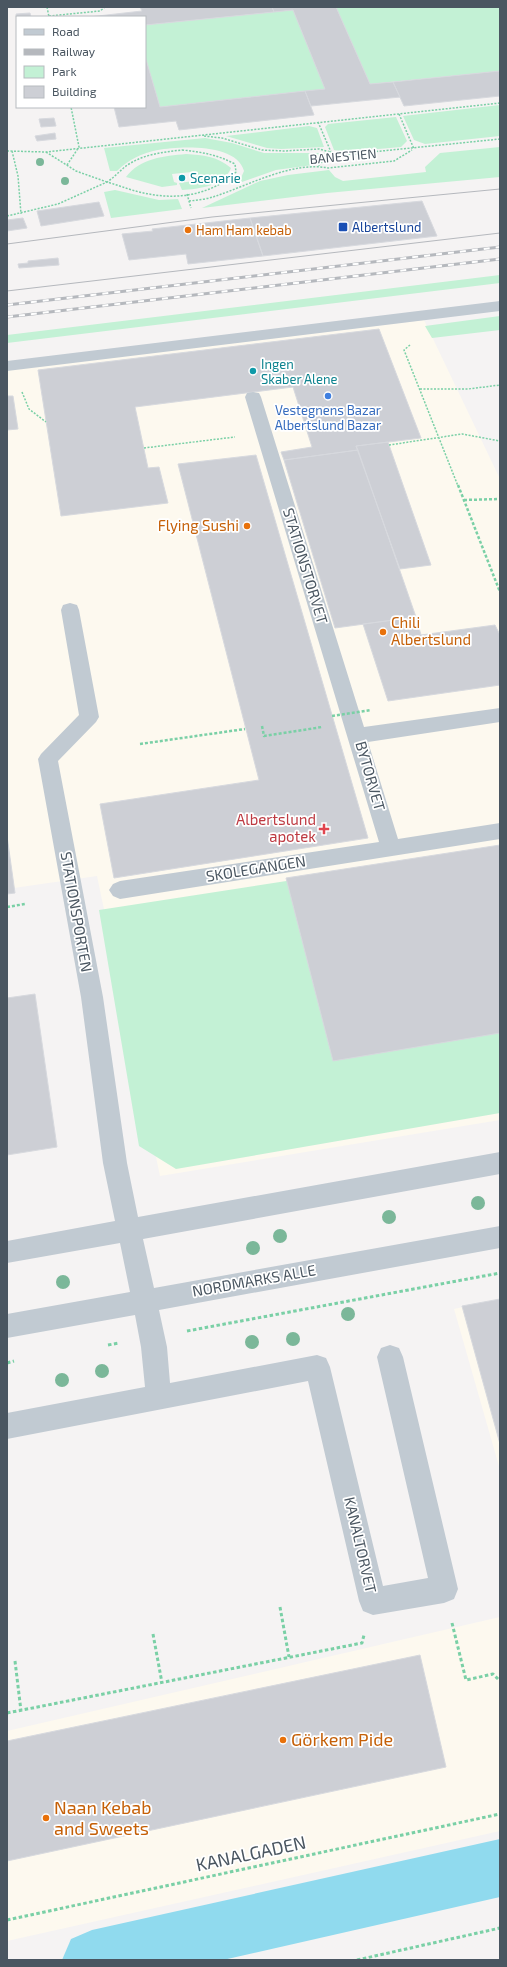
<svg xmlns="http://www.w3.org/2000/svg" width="507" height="1967" viewBox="0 0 507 1967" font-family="'Exo 2',sans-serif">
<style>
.commercial{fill:#fdf9ef}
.green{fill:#c3f1d5}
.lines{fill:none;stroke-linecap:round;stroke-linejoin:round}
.canal{fill:#90daee;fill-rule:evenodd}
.building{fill:#cdcfd5;stroke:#d7d9de}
.path-far2{stroke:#7ad0a6;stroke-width:1.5;stroke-dasharray:2 1.5;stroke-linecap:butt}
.path-far1{stroke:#7ad0a6;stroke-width:2.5;stroke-dasharray:3 2;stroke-linecap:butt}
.path{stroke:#7ad0a6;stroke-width:3;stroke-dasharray:3.5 2.5;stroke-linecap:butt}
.minor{fill:#c1cad2;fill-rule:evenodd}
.tram{stroke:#b5b8bd;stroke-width:1}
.rail-casing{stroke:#b5b8bd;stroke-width:3}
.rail{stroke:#fff;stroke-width:2;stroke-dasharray:6;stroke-linecap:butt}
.path-bridge{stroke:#7ad0a6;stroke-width:2.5;stroke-dasharray:3 2;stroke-linecap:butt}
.tree{fill:#7bb799}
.culture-dot{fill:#0f9aa8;stroke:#fff;stroke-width:1.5}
.transit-dot{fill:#1a4fb4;stroke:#fff;stroke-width:1.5}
.food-dot{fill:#e8710a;stroke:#fff;stroke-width:1.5}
.shop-dot{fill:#3f7fe0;stroke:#fff;stroke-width:1.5}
.health-dot{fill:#e0444e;stroke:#fff;stroke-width:1.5}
.labels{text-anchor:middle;stroke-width:3.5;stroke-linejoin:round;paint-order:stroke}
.far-street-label{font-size:13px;fill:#4a5661;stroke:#fff}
.far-culture-label{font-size:13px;fill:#0d838f;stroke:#fff;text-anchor:start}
.far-transit-label{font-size:13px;fill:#164399;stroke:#fff;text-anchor:start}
.far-food-label{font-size:13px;fill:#c56008;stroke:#fff;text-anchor:start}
.far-shop-label{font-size:13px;fill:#366cbe;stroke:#fff}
.food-label{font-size:15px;fill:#c56008;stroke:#fff;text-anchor:end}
.street-label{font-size:15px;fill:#4a5661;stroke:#fff}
.health-label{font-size:15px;fill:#be3a42;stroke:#fff;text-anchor:end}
.near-food-label{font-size:18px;fill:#c56008;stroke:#fff;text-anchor:start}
.near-street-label{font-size:18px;fill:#4a5661;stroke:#fff}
</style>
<rect width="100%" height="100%" fill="#f5f3f3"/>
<path class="commercial" d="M424 320 500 479V1120L160 1176 97 876 7 889V370Z
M500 1299V1470L454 1309Z
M500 1617V1831L7 1941V1731Z"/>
<path class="green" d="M336 7H500V71L370 84Z
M293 10 325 89 160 107 145 56V25Z
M500 105V136L425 144 414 140 403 116Z
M396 117 407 141 401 147 344 152 334 150 325 127 328 124Z
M309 126 317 128 324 147 281 149 267 148 226 136Z
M205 138 232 143 264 153H325L313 165 276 170 242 182 240 180 244 171C237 143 179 146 158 150 142 153 128 160 117 171H110L104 148Z
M500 147V177L327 193 202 208 260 181 288 175 329 170 335 177 343 181 426 172 425 167 440 153Z
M186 154C203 155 217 156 231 168 224 186 199 189 182 190L179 183 194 181 192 172 172 174 174 182 177 183V185L162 187 126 177C140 158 164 156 186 154Z
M115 190 159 200 178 199 182 209 111 218 104 192Z
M500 275V283L7 343V335Z
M500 316V330L432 338 425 326Z
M500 848V1113L176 1169 139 1146 99 910Z"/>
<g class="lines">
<path class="canal" d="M500 1839V1897L223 1960H62L71 1939 92 1930Z"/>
</g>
<path class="building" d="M140 7H272L274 12 145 25V17H89L142 11Z
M272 7H336L370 84 393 82 400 97 311 106 305 91 325 89 293 10 274 12Z
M30 13 31 17H17V20L16 14Z
M145 56 160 107 305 91 314 115 179 130 176 121 119 127 114 107H145Z
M500 71V96L404 106 393 82Z
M54 118 56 126 41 127 39 119Z
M55 133 56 139 37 141 35 136Z
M422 201 437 236 263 256 250 218Z
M99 202 104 216 41 226 37 211Z
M23 218 27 228 7 231V220Z
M250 218 263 256 188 264 186 254 129 260 122 234 153 231 152 229Z
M58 258 59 265 19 268 18 264 28 263V261Z
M379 329 421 438 356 446 358 450 284 460 281 452 312 447 293 387 135 407 148 468 159 467 168 503 61 516 38 370Z
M7 396H13L18 429 7 430Z
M388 442 431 565 400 569 356 446Z
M358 450 416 617 335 628 284 460Z
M256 455 368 838 114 878 100 804 259 780 178 464Z
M416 617 421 635 495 625 500 635V685L388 701 363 624Z
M7 836 15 893 7 894Z
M500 845V1033L333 1061 286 878Z
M35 994 57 1147 7 1155V998Z
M500 1299V1444L462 1306Z
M420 1655 446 1767 7 1861V1741Z"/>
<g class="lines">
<path class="path-far2" d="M47 7 49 17
M49 16 100 11 105 7
M399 114 414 149
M318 122 331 152 318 166
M204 136 222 138 262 150 284 151 319 149 342 155 500 139
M182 150C202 152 218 155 235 164L236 172C213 194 179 200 149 194 135 192 121 186 107 182 115 177 121 169 129 164 145 154 164 152 182 150Z
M7 151 46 152 500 103
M12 151 18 176 21 214
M46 152 76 171 107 182
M67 165 79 147 71 107
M187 194 191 208
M189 201C198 200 208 199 216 196 249 185 293 161 328 168L394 161 412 150
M7 216 58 204 107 182
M410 345 404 350 458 486
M420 389H468L500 385
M22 392 29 409 46 422
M389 445 462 434 500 441
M144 448 235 437"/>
<path class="path-far1" d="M458 485 500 592
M464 500 500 499
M262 726 264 736 322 727
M140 744 245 729
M7 907 25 904"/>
<path class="path" d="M187 1331 500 1273
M108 1345 119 1343
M7 1363 14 1361
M280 1607 289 1657
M452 1623 466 1680 493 1674 500 1681
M153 1634 162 1683
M15 1661 21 1711
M7 1713 362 1643 364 1635
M7 1920 500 1814
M357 1960 500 1928"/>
<path class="minor" d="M500 301V311L7 371V361Z
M253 392 259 393 261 397 364 727 500 708V722L368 742 398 839 500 823V839L120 899 113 896 109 890 113 884 120 881 379 842 245 397 247 393Z
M70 603 77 605 79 610 99 717 96 722 58 761 103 997 127 1163 138 1217 500 1152V1174L143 1239 154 1288 500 1226V1248L159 1310 167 1347 170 1383 317 1355 326 1358 330 1367 383 1586 428 1578 377 1357 381 1348 390 1345 399 1348 403 1357 458 1589 454 1599 444 1603 373 1615 363 1611 359 1601 308 1381 7 1439V1413L145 1387 141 1347 135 1315 7 1338V1314L130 1292 120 1243 7 1263V1241L115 1221 103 1163 81 997 38 759 41 754 79 715 61 610 63 605Z"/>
<path class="tram" d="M7 244 212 217 500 189
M7 291 500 233"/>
<g class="rail-casing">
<path id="rail" d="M7 305 500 247
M7 317 500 259"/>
</g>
<use href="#rail" class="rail"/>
<path class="path-bridge" d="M332 716 371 710"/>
</g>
<g class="tree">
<circle cx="40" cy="162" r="4"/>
<circle cx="65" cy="181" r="4"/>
<circle cx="478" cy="1203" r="7"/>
<circle cx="389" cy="1217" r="7"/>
<circle cx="280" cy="1236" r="7"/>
<circle cx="253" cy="1248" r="7"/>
<circle cx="63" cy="1282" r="7"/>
<circle cx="348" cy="1314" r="7"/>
<circle cx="293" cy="1339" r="7"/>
<circle cx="252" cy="1342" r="7"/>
<circle cx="102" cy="1371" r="7"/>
<circle cx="62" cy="1380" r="7"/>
</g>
<g class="culture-dot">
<circle cx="182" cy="178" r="4"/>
<circle cx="253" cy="371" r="4"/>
</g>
<rect class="transit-dot" x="338" y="222" width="10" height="10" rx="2"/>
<g class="food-dot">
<circle cx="188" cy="230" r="4"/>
<circle cx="247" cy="526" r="4"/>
<circle cx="383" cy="632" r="4"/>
<circle cx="283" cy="1740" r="4"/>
<circle cx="46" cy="1818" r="4"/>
</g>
<circle class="shop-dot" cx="328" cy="396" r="4"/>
<path class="health-dot" d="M322 823h4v4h4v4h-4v4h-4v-4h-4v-4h4z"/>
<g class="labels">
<g class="far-street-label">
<text transform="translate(343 156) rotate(-5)" y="5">BANESTIEN</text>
</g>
<g class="far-culture-label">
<text x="190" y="183">Scenarie</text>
<text x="261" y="369">Ingen<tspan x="261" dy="15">Skaber Alene</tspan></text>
</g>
<g class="far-transit-label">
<text x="352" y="232">Albertslund</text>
</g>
<g class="far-food-label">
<text x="196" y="235">Ham Ham kebab</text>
</g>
<g class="far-shop-label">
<text x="328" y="415">Vestegnens Bazar<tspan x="328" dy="15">Albertslund Bazar</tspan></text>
</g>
<g class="food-label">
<text x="239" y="531">Flying Sushi</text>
<text x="391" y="628" text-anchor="start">Chili<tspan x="391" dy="17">Albertslund</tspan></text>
</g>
<g class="street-label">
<text transform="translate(305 566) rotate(73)" y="5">STATIONSTORVET</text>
<text transform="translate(370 776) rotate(74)" y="5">BYTORVET</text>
<text transform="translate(256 869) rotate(-9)" y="5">SKOLEGANGEN</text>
<text transform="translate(76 912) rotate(80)" y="5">STATIONSPORTEN</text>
<text transform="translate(254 1281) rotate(-10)" y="5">NORDMARKS ALLE</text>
<text transform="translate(360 1545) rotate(77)" y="5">KANALTORVET</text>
</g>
<g class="health-label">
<text x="316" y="825">Albertslund<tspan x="316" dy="17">apotek</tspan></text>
</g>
<g class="near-food-label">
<text x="291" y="1746">Görkem Pide</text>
<text x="54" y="1814">Naan Kebab<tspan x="54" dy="21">and Sweets</tspan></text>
</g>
<g class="near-street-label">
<text transform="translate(251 1854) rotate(-12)" y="6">KANALGADEN</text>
</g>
</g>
<rect width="507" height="1967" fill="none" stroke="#4a5661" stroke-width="16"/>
<rect x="16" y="16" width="130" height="92" fill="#ffffff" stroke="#b7bbc0"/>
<rect x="24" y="29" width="20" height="6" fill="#c1cad2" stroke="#b7bbc0"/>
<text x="52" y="36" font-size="12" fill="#4a5661">Road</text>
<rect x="24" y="49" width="20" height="6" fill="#b5b8bd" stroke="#b7bbc0"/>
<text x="52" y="56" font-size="12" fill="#4a5661">Railway</text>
<rect x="24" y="66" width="20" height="12" fill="#c3f1d5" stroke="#b7bbc0"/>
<text x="52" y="76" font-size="12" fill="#4a5661">Park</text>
<rect x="24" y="86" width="20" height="12" fill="#cdcfd5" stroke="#b7bbc0"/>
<text x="52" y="96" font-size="12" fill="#4a5661">Building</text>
</svg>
